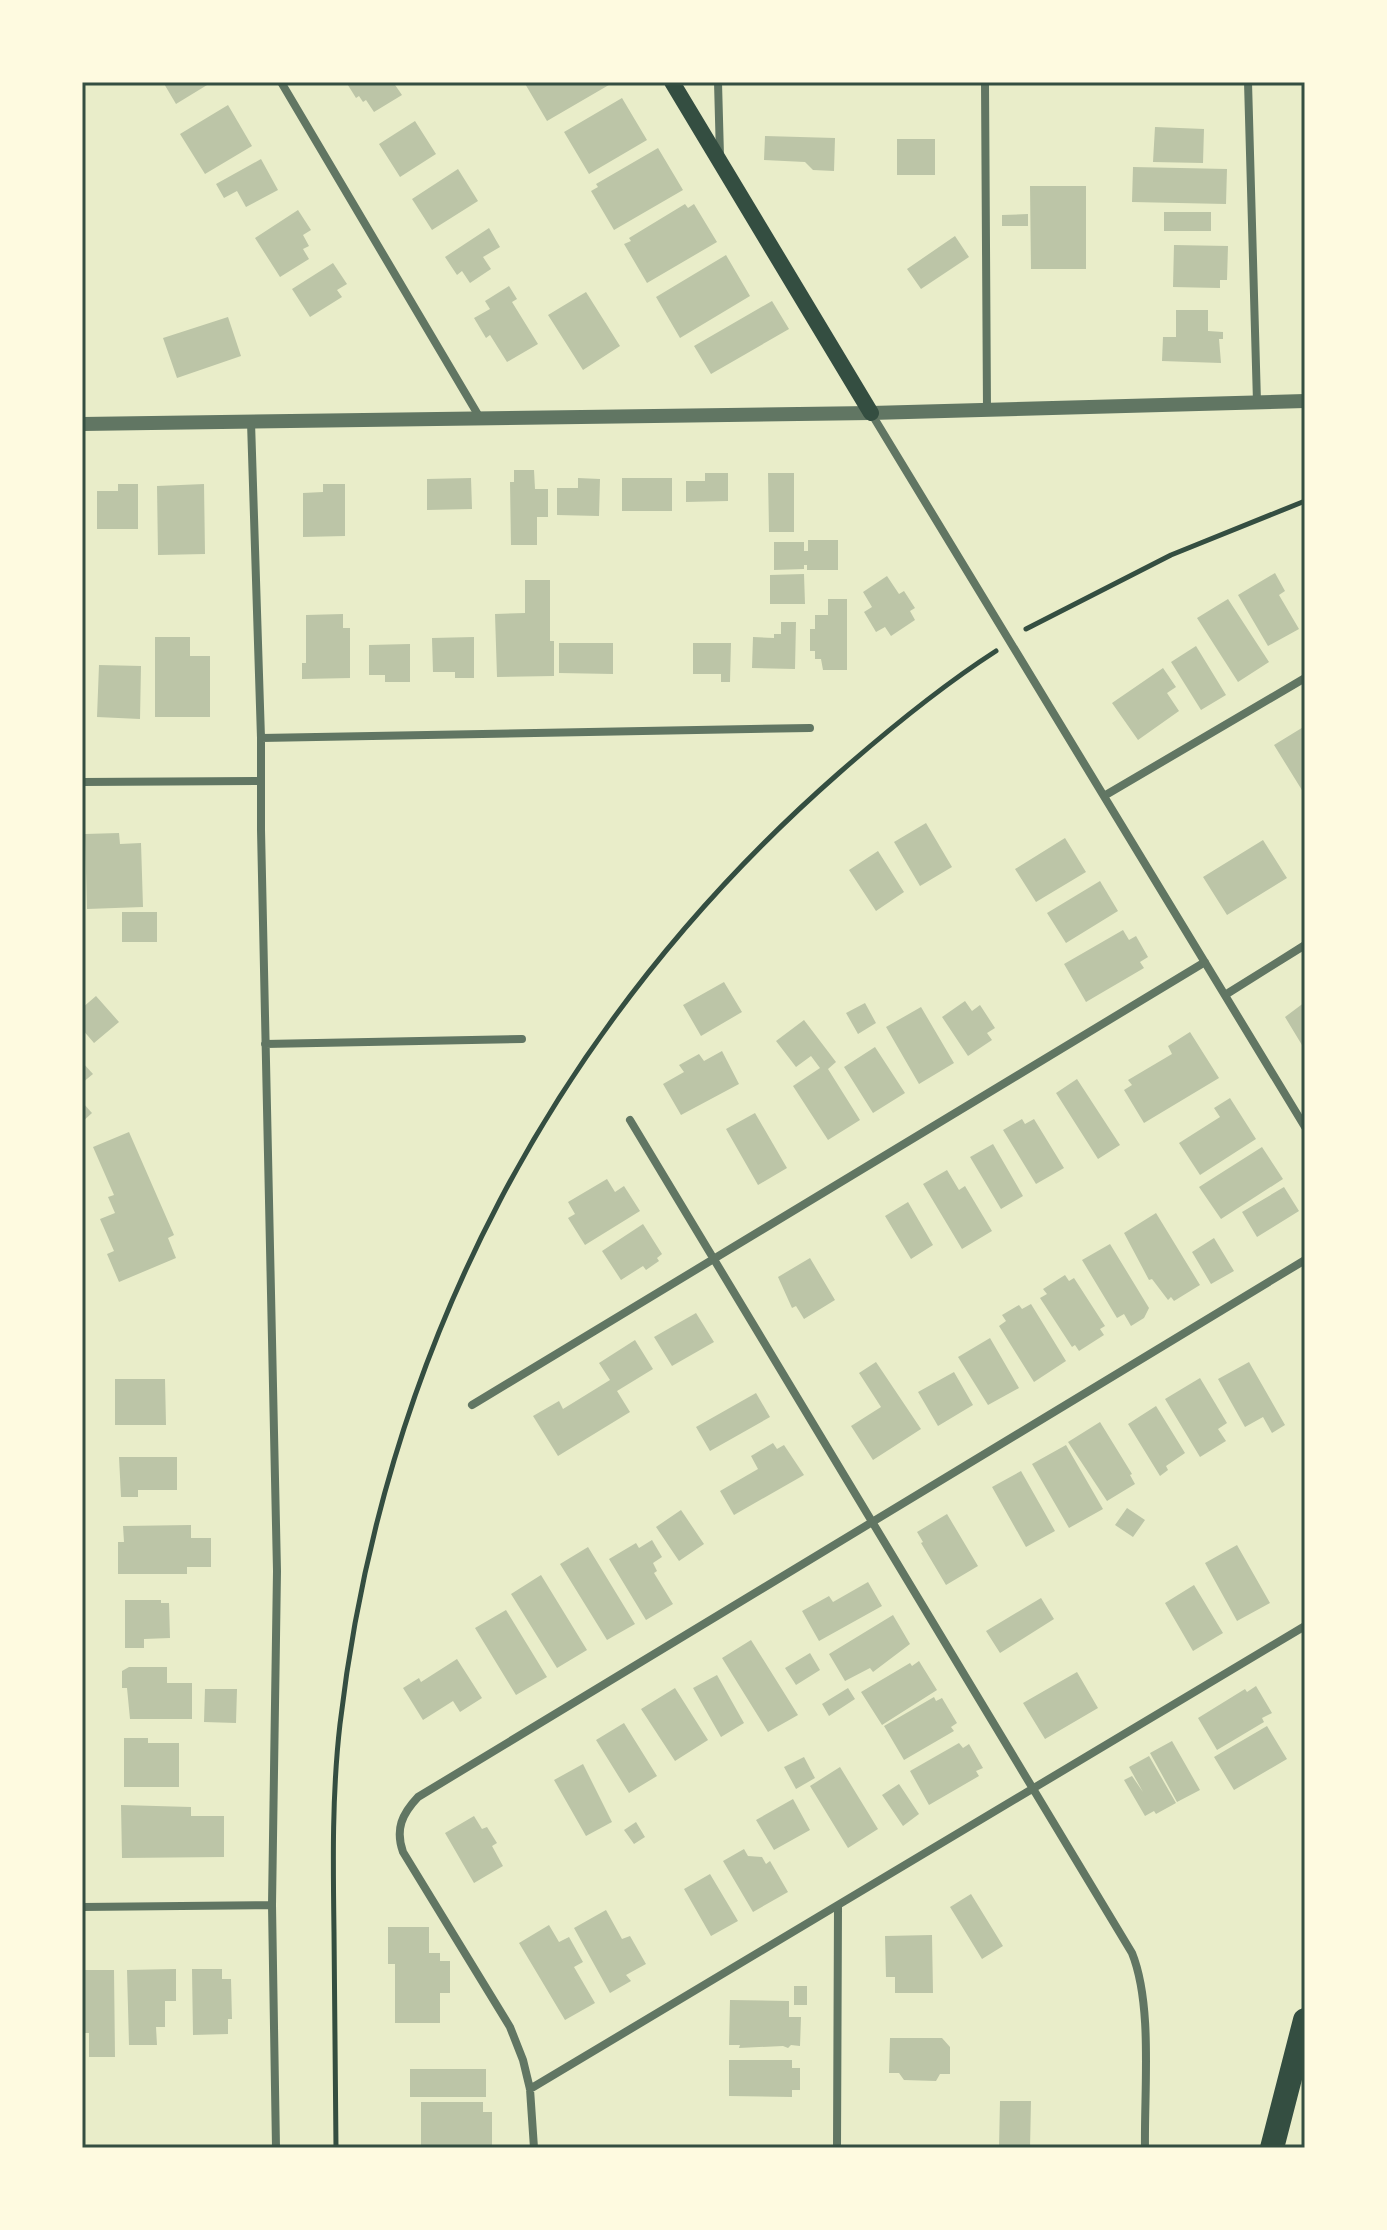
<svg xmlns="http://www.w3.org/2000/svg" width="1387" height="2230" viewBox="0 0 1387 2230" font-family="Helvetica,sans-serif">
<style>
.building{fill:#bcc5a7}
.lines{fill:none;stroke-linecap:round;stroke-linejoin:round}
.path{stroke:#344e41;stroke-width:5}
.minor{stroke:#617663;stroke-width:8}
.tertiary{stroke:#617663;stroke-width:14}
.secondary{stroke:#344e41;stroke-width:16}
.motorway{stroke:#344e41;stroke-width:24}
.neatline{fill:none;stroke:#344e41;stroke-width:3}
</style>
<rect width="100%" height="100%" fill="#e9edc9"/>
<path class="building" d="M163 82H212L176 104Z
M346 82H393L402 95 374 112 366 100 363 102 359 96 356 98Z
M524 82H614L547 121Z
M622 98 647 140 589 174 564 132Z
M228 105 252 146 205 174 180 134Z
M415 121 436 154 400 177 379 144Z
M1155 127 1204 129 1203 163 1153 162Z
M765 136 835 138 834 171 813 170 805 162 764 160Z
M897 139H935V175H897Z
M658 148 683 190 614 230 591 191 598 187 596 184Z
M261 159 278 190 246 207 237 191 224 198 216 184Z
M1133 167 1227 169 1226 204 1132 202Z
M458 169 478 201 432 230 412 199Z
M1030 186H1086V269H1031Z
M685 204 688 208 694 204 717 242 647 283 624 244 631 241 629 238Z
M298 210 311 230 303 235 309 246 303 249 309 259 280 277 255 238Z
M1164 212H1211V231H1164Z
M1028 214V226H1002V215Z
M489 228 500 247 483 257 491 269 470 283 462 271 457 275 445 257Z
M955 236 969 257 921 289 907 269Z
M1174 245 1228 246 1227 280H1220V288L1173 287Z
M726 255 750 296 680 338 656 297Z
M333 263 347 284 337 290 342 297 310 317 292 289Z
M509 286 517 299 512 302 538 344 507 362 490 335 486 338 474 318 490 309 485 301Z
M586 292 620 346 583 370 548 315Z
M772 301 789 329 711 374 694 346Z
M1176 310H1208V331L1223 332V339H1219L1221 363 1162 361 1163 337H1176Z
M228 317 241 356 177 378 163 338Z
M514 470H534L535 489H548V517H537V545H511L510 482H514Z
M705 473H728V501L686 502V481H705Z
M768 473H794V532H769Z
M471 478 472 509 427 510V479Z
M578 478 600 479 599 516 557 515V488H578Z
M622 478H672V511H622Z
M118 484H138V529H97V491H118Z
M204 484 205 554 158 555 157 486Z
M323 484H345V536L303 537V493L323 492Z
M808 540H838V570H807V565H804V569L774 570V542H804V551H808Z
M1275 573 1285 591 1279 595 1299 629 1268 646 1238 595Z
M804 574 805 604H770V575Z
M887 576 899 594 904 591 915 608 910 611 915 620 891 636 885 627 876 632 864 612 872 607 863 592Z
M525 580H550V641H554V676L497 677 495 614 525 613Z
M828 599H847V670H823L821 659H815V651H810V629H815V615H828Z
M1228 599 1269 662 1238 682 1197 618Z
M343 614V628H350V678L302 679V663H306V615Z
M781 622H796L795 669 752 668 753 637 774 638V634H781Z
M155 637H190V656H210V717H155Z
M474 637V678H455V672H433L432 638Z
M559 643H613V674L559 673Z
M693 643H731L730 682H721V674H693Z
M410 644V682H385V675H369V645Z
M1196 646 1226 695 1201 710 1171 662Z
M99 665 141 666 140 719 97 717Z
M1163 668 1176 687 1167 693 1179 711 1138 740 1112 703Z
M1305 726V795L1274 745Z
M926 823 952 867 920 886 894 842Z
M119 833 120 844 141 843 143 907 87 909 85 834Z
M1065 838 1086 872 1036 902 1015 869Z
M1263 840 1287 878 1227 915 1203 877Z
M878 851 904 892 876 911 849 870Z
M1100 881 1118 911 1066 943 1047 913Z
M122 912H157V942H122Z
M1123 930 1129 940 1136 936 1148 957 1140 962 1144 968 1086 1002 1064 964Z
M724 982 742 1012 701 1036 683 1005Z
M96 996 119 1022 94 1043 82 1029V1008Z
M965 1001 972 1011 980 1005 995 1028 987 1033 992 1040 968 1056 942 1017Z
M1305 1002V1050L1285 1017Z
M865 1003 876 1023 858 1034 846 1013Z
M921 1007 954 1063 919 1084 886 1027Z
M804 1020 836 1062 828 1069 860 1120 828 1140 793 1086 820 1068 811 1056 796 1067 776 1041Z
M1190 1032 1219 1078 1144 1123 1124 1090 1132 1085 1128 1080 1172 1054 1168 1046Z
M875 1047 905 1093 873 1113 844 1067Z
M722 1051 739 1084 681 1115 663 1084 684 1072 679 1065 699 1054 704 1061Z
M82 1062 93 1074 82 1083Z
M1077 1079 1120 1145 1098 1159 1056 1093Z
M1230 1098 1256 1139 1200 1175 1179 1143 1220 1117 1214 1108Z
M82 1102 92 1113 82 1122Z
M755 1113 787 1168 758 1185 726 1129Z
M1022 1119 1025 1124 1034 1119 1064 1168 1036 1184 1003 1130Z
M129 1132 174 1235 168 1238 176 1258 119 1282 107 1254 114 1251 100 1219 115 1213 108 1197 114 1195 93 1147Z
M993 1144 1023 1196 1001 1209 970 1157Z
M1262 1147 1283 1179 1221 1219 1199 1187Z
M947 1170 959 1190 965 1186 992 1231 962 1249 923 1184Z
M607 1179 615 1192 624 1186 640 1211 585 1245 568 1218 575 1214 568 1202Z
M1284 1187 1299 1211 1257 1237 1242 1212Z
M908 1202 933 1245 911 1259 885 1216Z
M1156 1213 1200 1285 1174 1301 1171 1297 1168 1300 1152 1279 1149 1280 1124 1233Z
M643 1224 662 1254 657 1258 659 1261 646 1270 643 1266 621 1280 602 1251Z
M1214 1238 1234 1271 1211 1284 1192 1252Z
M1110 1244 1149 1308 1144 1318 1131 1326 1124 1314 1117 1318 1082 1260Z
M810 1258 835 1300 804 1319 796 1306 792 1308 778 1277Z
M1065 1275 1069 1281 1074 1278 1105 1326 1100 1329 1104 1335 1079 1351 1075 1345 1072 1347 1040 1298 1047 1294 1043 1289Z
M1031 1304 1066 1361 1034 1382 999 1326 1006 1321 1002 1315 1019 1305 1022 1309Z
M696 1313 714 1342 672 1366 654 1337Z
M990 1338 1019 1388 988 1405 958 1357Z
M635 1340 653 1369 617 1391 630 1412 558 1456 533 1416 559 1401 563 1409 610 1380 599 1363Z
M876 1362 921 1429 873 1460 851 1426 881 1407 859 1373Z
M1249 1362 1285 1425 1272 1433 1263 1417 1245 1427 1218 1379Z
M954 1372 973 1405 938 1426 918 1392Z
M1200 1378 1227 1423 1218 1429 1226 1441 1200 1457 1165 1399Z
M115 1379H165L166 1425H115Z
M756 1393 770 1417 710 1451 696 1427Z
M1156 1406 1185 1453 1166 1466 1168 1470 1160 1476 1128 1424Z
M1100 1422 1132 1474 1130 1475 1135 1484 1107 1501 1068 1442Z
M773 1443 777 1449 784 1445 804 1475 734 1515 720 1491 758 1469 751 1456Z
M1066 1445 1103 1509 1069 1528 1032 1464Z
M119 1457H177V1490H138V1497H121Z
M1021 1471 1055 1531 1026 1547 992 1487Z
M1127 1508 1145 1520 1133 1537 1115 1525Z
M681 1510 704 1544 679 1561 656 1527Z
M947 1514 978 1566 946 1585 921 1543 923 1542 917 1532Z
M191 1525V1538H211V1567H187V1574H118V1542H124L123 1526Z
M652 1540 662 1557 653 1563 657 1571 654 1573 673 1604 646 1620 609 1559 636 1543 639 1548Z
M1237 1545 1270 1603 1237 1621 1205 1563Z
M588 1547 635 1624 607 1640 560 1564Z
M541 1575 587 1650 557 1668 511 1594Z
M868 1582 882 1606 819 1641 802 1611 829 1596 833 1602Z
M1194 1585 1223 1633 1193 1651 1165 1603Z
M1041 1598 1054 1619 1000 1653 986 1631Z
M125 1600H161V1603H169L170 1638 144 1639V1648H125Z
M506 1610 547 1677 516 1695 475 1628Z
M893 1615 910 1644 873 1672 870 1668 845 1681 829 1654Z
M751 1640 798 1715 768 1732 722 1658Z
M810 1653 820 1670 796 1685 785 1668Z
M457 1659 482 1698 460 1712 453 1701 423 1720 403 1688 419 1678 421 1682Z
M919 1661 937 1690 882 1725 861 1692 910 1663 912 1666Z
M129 1667H167V1683H192V1719H130L127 1688H122V1671Z
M1077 1672 1098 1708 1045 1739 1023 1703Z
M717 1675 744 1723 721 1737 693 1688Z
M1256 1686 1272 1713 1262 1718 1264 1722 1217 1750 1198 1718 1245 1689 1247 1692Z
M675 1688 708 1740 675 1761 641 1709Z
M848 1688 855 1699 829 1716 822 1704Z
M205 1689H237L236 1723 204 1722Z
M934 1697 936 1701 942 1698 957 1723 951 1727 954 1731 904 1760 884 1726Z
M624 1723 657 1776 629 1793 596 1740Z
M1267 1726 1287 1759 1234 1790 1214 1757Z
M124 1738H148V1743H179V1787H124Z
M1172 1741 1200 1790 1177 1802 1150 1753Z
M959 1743 963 1748 969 1744 983 1768 976 1771 979 1776 929 1805 910 1771Z
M1149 1756 1176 1803 1156 1814 1154 1811 1145 1816 1124 1780 1132 1776 1143 1792 1129 1767Z
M804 1757 815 1778 796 1789 784 1767Z
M583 1764 612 1822 586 1836 554 1780Z
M840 1767 878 1829 848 1848 810 1786Z
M899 1784 919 1814 903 1826 882 1795Z
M793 1799 810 1830 774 1850 756 1820Z
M121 1805 191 1807V1816H224V1857L122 1858Z
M474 1816 482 1829 487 1827 497 1843 492 1846 503 1866 474 1883 445 1833Z
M636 1822 645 1837 634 1844 624 1830Z
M744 1849 748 1856 762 1857 766 1864 770 1861 788 1892 753 1912 723 1861Z
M710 1874 738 1921 711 1936 684 1889Z
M971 1894 1003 1946 982 1959 950 1907Z
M606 1910 622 1939 630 1936 646 1964 626 1975 631 1981 610 1993 574 1928Z
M549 1925 559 1942 569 1937 583 1962 574 1967 595 2003 565 2020 519 1943Z
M388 1927H429V1953H440V1961H450V1993H440V2023H395V1964H388Z
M932 1935 933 1993H895V1977H886L885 1936Z
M176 1969V2001H165V2027H156L157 2045H129L127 1970Z
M192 1969H222V1979H231L232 2019H228V2034L193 2035Z
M82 1970H114L115 2057H89V2033H82Z
M794 1986H807V2005H794Z
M730 2000 789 2001V2017H801L800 2046 791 2045 788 2048 783 2046 739 2048 740 2045H729Z
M890 2038H942L950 2047V2074H940L936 2081 904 2080 899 2073H889Z
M729 2060H792V2068H800V2090H792V2097L729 2096Z
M410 2069H486V2097H410Z
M1000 2101H1031L1030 2148H999Z
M421 2102H483V2112H492V2145H421Z"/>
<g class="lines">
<path class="path" d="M1026 629 1171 555 1305 501
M336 2148C335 2076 334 2004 334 1932 333 1862 332 1793 340 1724 384 1349 555 1022 839 773 888 730 940 687 996 651"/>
<path class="minor" d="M281 82 480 418
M718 82 720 156
M985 82 987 410
M1248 82 1257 402
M871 413 1305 1127
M251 422 261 738V830L277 1571 272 1905 276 2148
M261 738 810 728
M82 782 260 781
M1104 796 1305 678
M1225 995 1305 945
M265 1044 522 1039
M630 1120 1132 1953C1153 2005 1144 2091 1145 2148
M472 1405 1205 962
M82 1907 272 1905
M530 2089 1305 1626
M534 2148 530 2089 523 2060 510 2027 403 1852C395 1829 402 1814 418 1797L1305 1260
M837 2148 838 1906"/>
<path class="tertiary" d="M82 424 871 413 1305 401"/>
<path class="secondary" d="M672 82 871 413"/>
<path class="motorway" d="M1272 2148 1305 2020"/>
</g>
<rect width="1387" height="2230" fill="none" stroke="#fefae0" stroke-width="168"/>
<rect x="84" y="84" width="1219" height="2062" class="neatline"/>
</svg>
